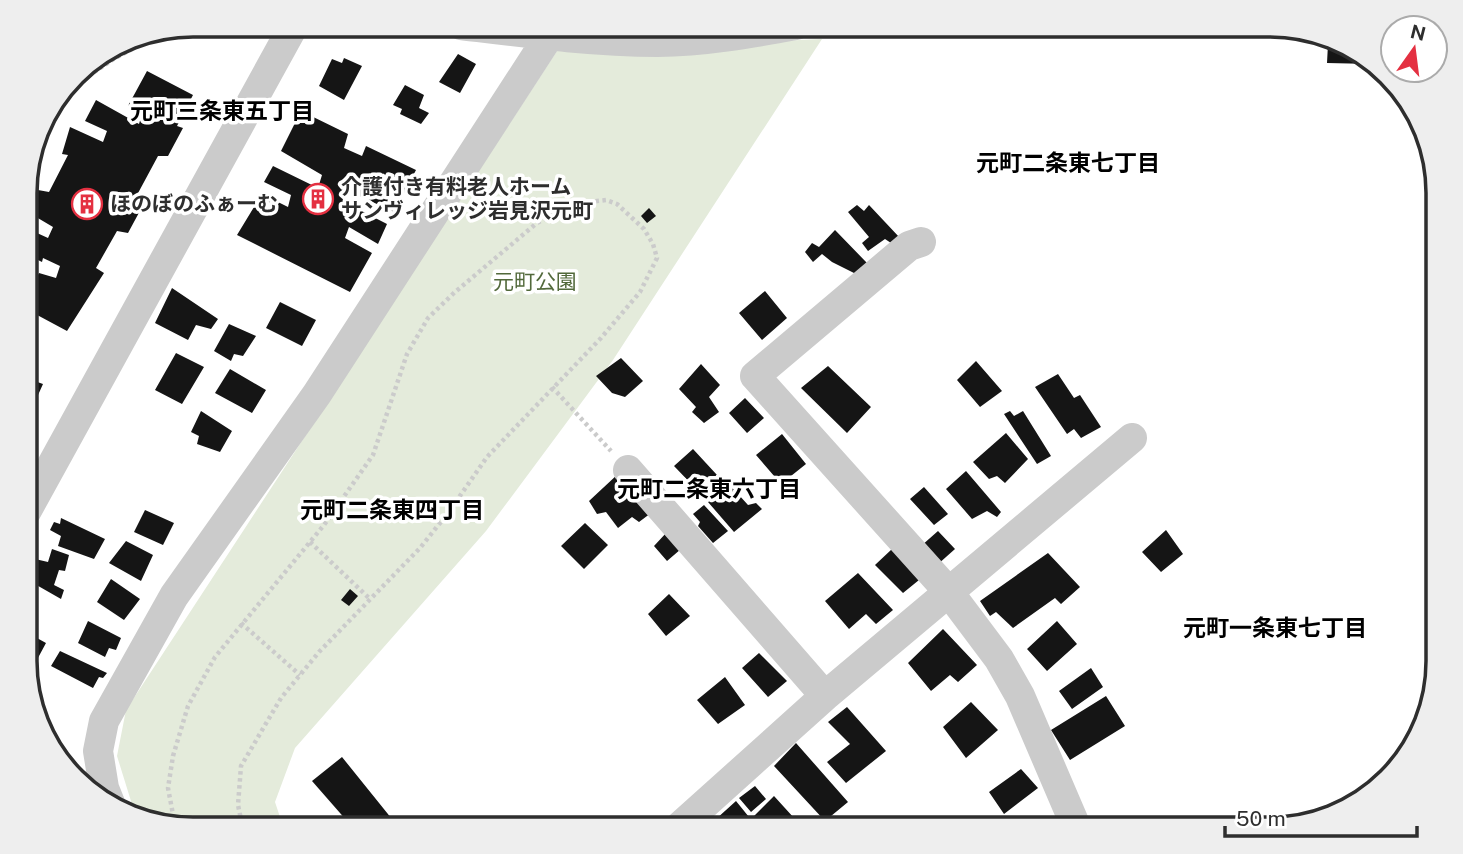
<svg xmlns="http://www.w3.org/2000/svg" width="1463" height="854" viewBox="0 0 1463 854" font-family="'Public Sans','Noto Sans JP',sans-serif">
<style>
.green{fill:#e4ebdb}
.building{fill:#151515}
.lines{fill:none;stroke-linecap:round;stroke-linejoin:round}
.path{stroke:#cbcbcb;stroke-width:4.5;stroke-dasharray:3.5 3.5;stroke-linecap:butt}
.minor{stroke:#cbcbcb;stroke-width:30}
.labels{text-anchor:middle;stroke-width:7;stroke-linejoin:round;paint-order:stroke}
.poi-label{font-size:21px;font-weight:bold;fill:#2e2e2e;stroke:#fff;text-anchor:start}
.park-label{font-size:21px;fill:#52693b;stroke:#fff}
.neighbourhood-label{font-size:23px;font-weight:bold;fill:#000;stroke:#fff}
.rim{fill:none;stroke:#2e2e2e;stroke-width:3.5}
</style>
<rect width="100%" height="100%" fill="#fff"/>
<path class="green" d="M822 39 613 360 486 531 295 748 275 802 284 829H192L135 814 117 756 126 710 557 51Z"/>
<path class="building" d="M1310 35 1355 47 1372 64 1327 63 1328 44 1310 41Z
M458 54 476 64 460 93 439 82Z
M344 58 362 66 344 100 319 86 332 59 342 63Z
M147 71 193 95 177 126 183 128 168 156H158L137 195 148 196 128 233 117 231 96 268 104 273 67 331 26 309V296L39 273 56 278 60 266 43 258 42 262 26 254V228L48 238 53 227 26 211 38 190 49 192 68 155 62 154 70 127 103 142 107 131 85 121 96 100 139 124 142 114 128 106Z
M405 85 424 95 419 108 429 113 421 124 400 114 402 109 393 105Z
M301 111 348 134 344 148 362 156 366 146 416 170 394 212 349 191 344 202 387 224 378 244 349 227 345 238 372 253 350 292 237 235 262 194 288 207 291 195 264 182 273 166 318 188 322 175 281 151Z
M857 205 864 211 869 205 900 238 891 243 885 239 868 251 862 243 869 237 848 212Z
M649 208 656 216 647 223 641 216Z
M835 230 867 263 858 275 832 262 822 254 813 262 805 252 812 243 819 247Z
M172 288 218 319 211 329 196 325 188 340 155 323Z
M765 291 787 318 762 340 739 313Z
M280 302 316 320 302 346 266 328Z
M229 324 256 336 243 356 234 354 231 361 214 351Z
M176 353 204 367 182 404 155 390Z
M621 358 643 381 625 397 612 393 596 376Z
M976 361 1002 391 980 407 957 380Z
M701 364 720 385 709 397 719 412 704 423 692 412 696 407 679 389Z
M828 366 871 407 847 433 801 388Z
M230 369 266 390 252 413 215 393Z
M1058 374 1074 398 1080 395 1101 427 1081 438 1074 429 1067 434 1035 387Z
M26 378 43 384 29 415 26 413Z
M745 398 764 418 747 433 729 413Z
M201 411 232 431 220 452 197 444 199 436 191 432Z
M1010 411 1014 416 1023 411 1051 456 1037 464 1004 414Z
M26 423 32 426 26 438Z
M1006 433 1028 459 1005 483 997 476 989 479 973 462Z
M782 434 806 464 781 484 756 455Z
M693 449 717 475 699 492 674 466Z
M966 471 1001 512 997 517 987 511 972 519 946 489Z
M618 474 651 513 639 522 632 517 618 528 606 512 597 514 589 501Z
M729 484 748 505 756 503 762 509 734 532 708 502Z
M924 487 948 514 934 525 910 499Z
M704 505 728 531 713 543 698 526 700 522 693 514Z
M145 510 174 523 163 545 134 532Z
M61 518 105 539 94 559 58 546 61 536 50 530 54 522 60 524Z
M585 523 608 545 584 569 561 546Z
M1166 530 1183 554 1161 572 1142 552Z
M938 531 955 549 937 565 921 546Z
M667 532 681 549 667 561 654 546Z
M126 541 153 555 141 581 109 563Z
M52 549 69 555 65 571 59 570 54 585 64 590 61 599 26 579 35 559 48 562Z
M892 549 919 580 903 593 875 565Z
M1048 553 1080 587 1061 604 1055 598 1013 628 996 612 990 616 980 601Z
M858 573 893 610 876 624 866 614 849 629 825 601Z
M111 579 140 599 124 620 97 602Z
M350 589 358 596 349 606 341 600Z
M669 594 690 616 666 636 648 614Z
M88 621 121 638 116 650 109 648 105 657 78 643Z
M1057 621 1077 644 1047 671 1027 649Z
M943 629 977 665 958 682 950 675 931 691 908 663Z
M26 632 46 643 32 669 26 665Z
M60 651 107 673 103 678 99 677 93 688 51 666Z
M759 653 787 681 768 697 742 668Z
M1091 668 1103 687 1072 709 1059 691Z
M725 677 745 705 718 724 697 700Z
M1106 696 1125 726 1070 760 1051 730Z
M971 702 998 730 966 758 943 727Z
M847 707 886 751 846 783 827 762 850 744 828 722Z
M796 743 848 802 825 821 774 766Z
M342 757 400 829H354L312 781Z
M1021 769 1038 788 1004 814 989 792Z
M755 786 766 799 751 812 739 798Z
M774 796 804 829H767L754 816Z
M736 801 753 822 744 829H705Z
M842 820 849 829H828Z"/>
<g class="lines">
<path class="path" d="M59 96 115 58 170 29
M552 387 611 451
M310 542 370 599
M241 623 300 675
M175 825 168 788 173 756 188 706 215 657 324 525 373 455 407 354 428 318 455 292 537 223 564 208 579 203 606 200 617 204 644 229 653 244 657 258 640 292 601 338 487 457 448 513 420 548 319 652 281 698 241 766 238 805 243 829"/>
<path class="minor" d="M461 25C526 33 592 42 658 42 703 42 753 33 796 25
M921 242 909 246 755 376 948 591 999 659 1020 696 1077 829
M628 470 825 696
M26 512 294 25
M112 808 104 788 98 751 104 721 174 596 317 394 549 36
M677 829 825 696 1132 438"/>
</g>
<defs>
<g id="building-ring" transform="scale(1.575)"><circle r="9.5" fill="#fff" stroke="#e43041" stroke-width="1.5"/><path d="M-4-6H4V6H1V3H-1V6H-4ZM-2.5-4.3h1.7v1.8h-1.7ZM.8-4.3h1.7v1.8H.8ZM-2.5-1h1.7V.8h-1.7ZM.8-1h1.7V.8H.8Z" fill="#e43041"/></g>
</defs>
<g fill-rule="evenodd">
<use href="#building-ring" x="318" y="199"/>
<use href="#building-ring" x="87" y="204"/>
</g>
<g class="labels">
<g class="poi-label">
<text x="341" y="194">介護付き有料老人ホーム<tspan x="341" dy="24">サンヴィレッジ岩見沢元町</tspan></text>
<text x="110" y="211">ほのぼのふぁーむ</text>
</g>
<g class="park-label">
<text x="535" y="289">元町公園</text>
</g>
<g class="neighbourhood-label">
<text x="222" y="119">元町三条東五丁目</text>
<text x="1068" y="171">元町二条東七丁目</text>
<text x="709" y="497">元町二条東六丁目</text>
<text x="392" y="518">元町二条東四丁目</text>
<text x="1275" y="636">元町一条東七丁目</text>
</g>
</g>
<path d="M0 0H1463V854H0ZM193 37H1270A156 156 0 0 1 1426 193V661A156 156 0 0 1 1270 817H193A156 156 0 0 1 37 661V193A156 156 0 0 1 193 37Z" fill="#eee" fill-rule="evenodd"/>
<path class="rim" d="M193 37H1270A156 156 0 0 1 1426 193V661A156 156 0 0 1 1270 817H193A156 156 0 0 1 37 661V193A156 156 0 0 1 193 37Z"/>
<g transform="translate(1414 49) rotate(14)"><circle r="33" fill="#ffffff" stroke="#ababab" stroke-width="2"/>
<path d="M0-5L12 26L0 18L-12 26Z" fill="#e43041"/>
<text y="-10" font-size="19" font-weight="bold" text-anchor="middle" fill="#2e2e2e">N</text>
</g>
<path d="M1225 826v10h192v-10" fill="none" stroke="#2e2e2e" stroke-width="3.5"/>
<text x="1236" y="826" font-size="21" fill="#2e2e2e" stroke="#ffffff" stroke-width="5" paint-order="stroke">50 m</text>
</svg>
